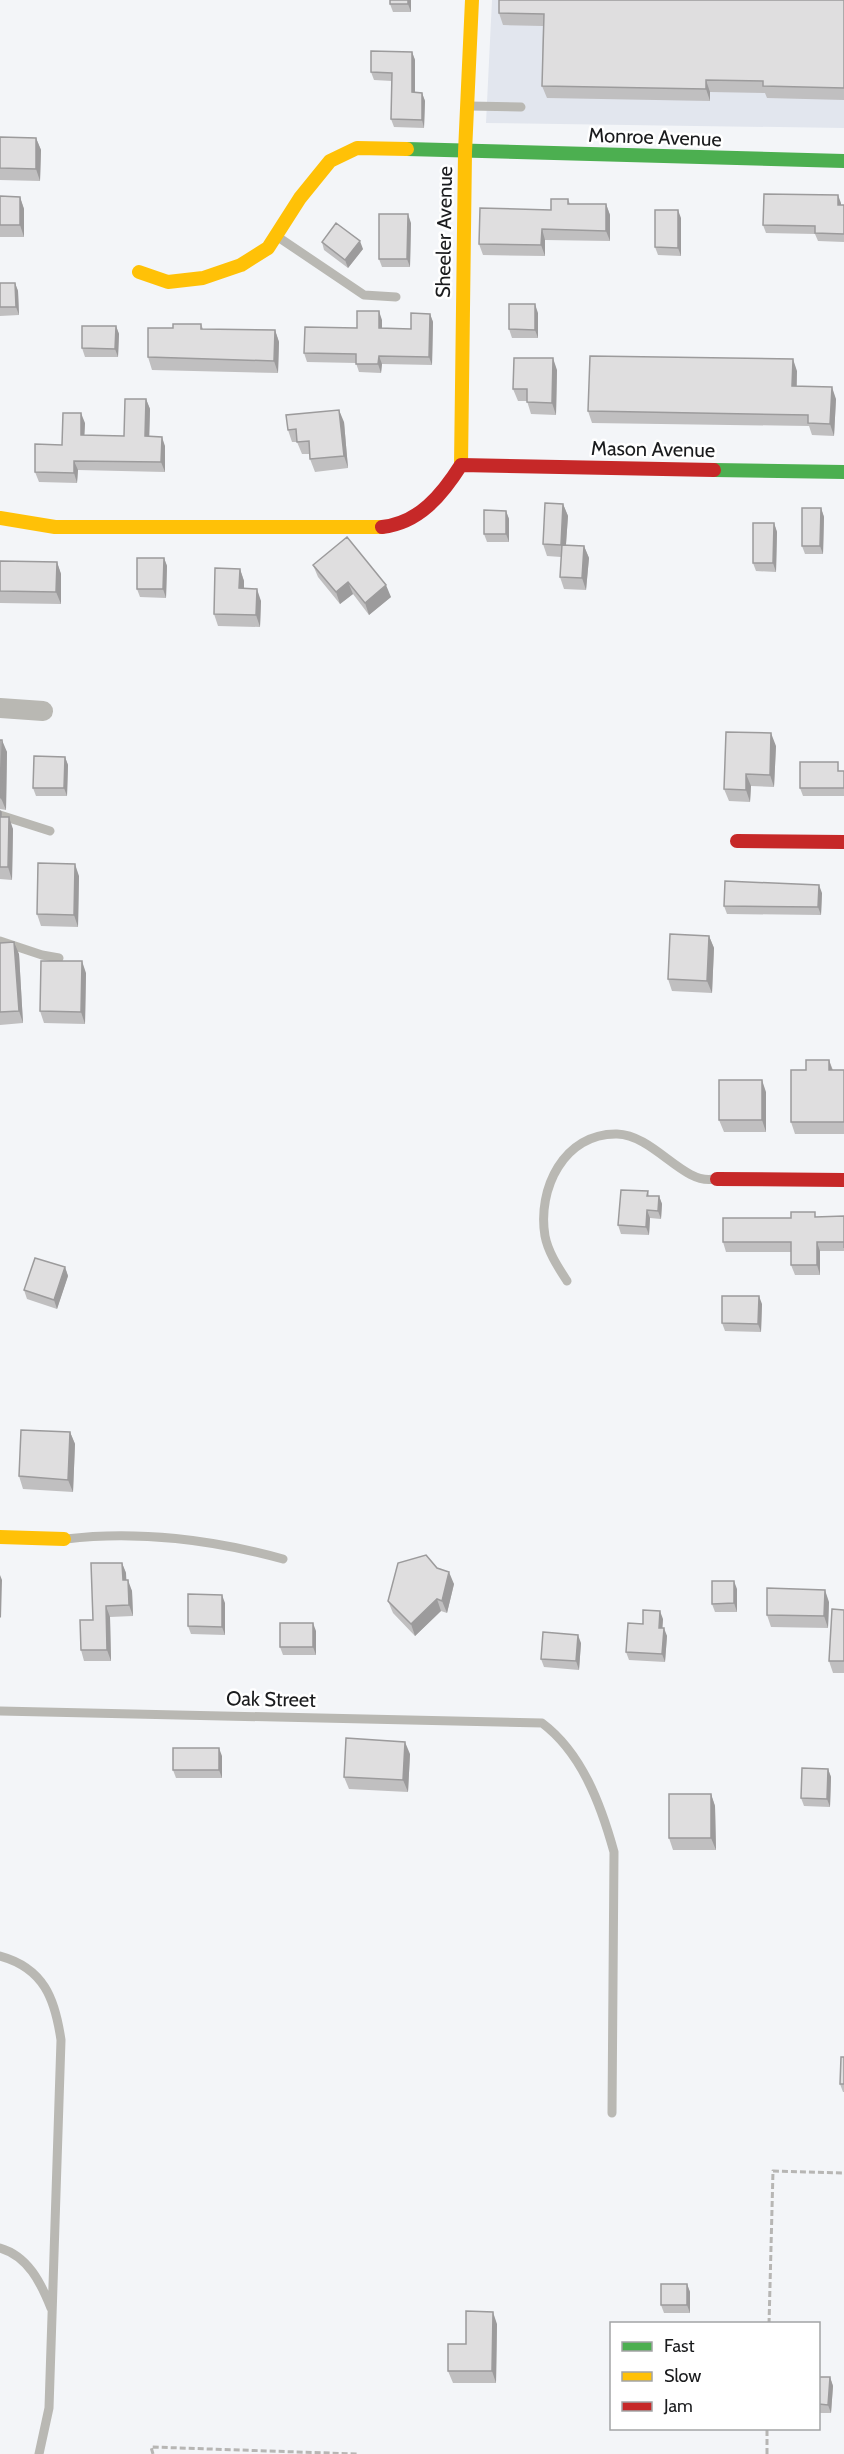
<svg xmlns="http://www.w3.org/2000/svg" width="844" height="2454" viewBox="0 0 844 2454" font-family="Cabin,sans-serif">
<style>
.built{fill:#e2e6ee}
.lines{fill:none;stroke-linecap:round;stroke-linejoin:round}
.path{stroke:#b7b6b4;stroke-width:3;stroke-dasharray:6 3;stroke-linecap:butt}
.lane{stroke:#b9b8b3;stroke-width:9}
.street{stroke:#b9b8b3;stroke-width:20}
.fast{stroke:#4caf50;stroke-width:14}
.slow{stroke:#ffc107;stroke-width:14}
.jam{stroke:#c62828;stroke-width:14}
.wall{fill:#c0bfc0}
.shaded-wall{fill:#9c9b9c}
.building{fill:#dfdedf;stroke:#9c9b9c;stroke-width:1.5}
.labels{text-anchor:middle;stroke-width:5;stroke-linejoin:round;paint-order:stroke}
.street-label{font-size:20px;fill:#1a1b1d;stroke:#fff}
</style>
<rect width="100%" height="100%" fill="#f3f5f8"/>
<path class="built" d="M492 0H844V128L486 123Z"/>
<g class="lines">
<path class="path" d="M769 2324 773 2171 844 2173
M153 2454 151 2447 357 2454
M767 2454V2428"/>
<path class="lane" d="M469 106 521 107
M278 237 364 295 396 297
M0 815 50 831
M0 941 42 955 59 958
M567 1281C558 1267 548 1252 545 1236 537 1189 564 1133 617 1134 654 1135 683 1185 714 1179
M66 1539C137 1530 215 1540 283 1559
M0 1711 542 1723C582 1753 601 1805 614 1852L612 2113
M0 1956C44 1968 55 1999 61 2040L49 2408 39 2454
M0 2248C28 2256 41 2283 51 2308"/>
<path class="street" d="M0 708 43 711"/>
<path class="fast" d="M407 149 844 161
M714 470 844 472"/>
<path class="slow" d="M139 272 168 282 203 278 241 265 268 248 300 198 330 161 357 148 407 149
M461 465 465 152 472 0
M0 518 55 527H382
M0 1537 64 1539"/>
<path class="jam" d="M461 465 714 470
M382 527C419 523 442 495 461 465
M737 841 844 842
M717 1179 844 1180"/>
</g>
<path class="wall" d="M411 0V12H393L390 4Z
M844 0V100L767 98 765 93 710 92V101L547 98 542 86 543 26 503 25 499 13Z
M412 52 415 60V92L422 93 425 101 424 128 394 127 391 119 392 81 374 80 371 72Z
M0 137 36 138 41 150 40 181 0 180Z
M0 196 20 197 24 209V237H0Z
M568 199 570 204H606L610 215V241L545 240V256L483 255 479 244 551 210Z
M841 203V205H844V242L818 241 815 234 766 233 763 225Z
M681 218V256L658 255 655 247Z
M411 223 410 267H382L379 259Z
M322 242 363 249 348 268 324 250Z
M0 283H15L18 291 19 315 0 316Z
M538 313V338H512L509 329Z
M430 314 433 322 432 365 382 364 381 373 359 372 356 363 307 362 304 353 357 328 382 320V328L411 329Z
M201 324 203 329 275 330 279 342 278 373 152 370 148 357 173 328Z
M116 326 119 334 118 357H85L82 348Z
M557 370 556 415 531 414 527 401H518L513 389Z
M797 371V386L836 399 834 436 812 435 809 426 592 423 588 411Z
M146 399 150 409 149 436 165 446V472L78 470 77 483 39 482 35 472 85 423 84 435 124 436Z
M344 422 348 468 315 472 310 459V454H302L297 442H292L288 430Z
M563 504 568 516 566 545 584 546 589 558 586 590 564 589 560 577 561 557 547 556 543 544Z
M821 508 824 517 823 554H805L802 546Z
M506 511 509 519V542H487L484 534Z
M774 523 777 532 776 572 756 571 753 563Z
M164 558 167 566 166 598 140 597 137 589Z
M0 561 57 562 61 574V604L0 603Z
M313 565 391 597 369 615 353 594 340 604 318 577Z
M240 569 244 581V588L261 601 260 627 218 626 214 614Z
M0 740 7 752 6 810 0 809Z
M776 746 774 787 751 786 750 802 729 801 724 789Z
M65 757 68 765 67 796H36L33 788Z
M841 771H844V796H803L800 788Z
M0 811 3 817 13 829 12 880 0 879Z
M79 876 78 927 41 926 37 914Z
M822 893 821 915 727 914 724 906Z
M709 936 714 948 712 993 672 991 668 979Z
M0 943 19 954 23 1023 0 1025Z
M86 973 85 1024 44 1023 40 1011Z
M829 1060 833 1070H844V1134H795L791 1122 806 1070Z
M766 1092V1132H724L719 1120Z
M648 1191 649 1196H659L662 1204 661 1219 650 1218 649 1235 621 1234 618 1225Z
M844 1216V1251H820V1275H795L791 1265V1252H726L723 1242 791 1218Z
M65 1267 68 1276 57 1309 27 1299 24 1290Z
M762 1304 761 1332 725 1331 722 1323Z
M70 1432 75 1444 73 1492 23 1489 19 1476Z
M122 1563 126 1573V1580L132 1591 133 1616 110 1617 111 1661H84L81 1650 93 1620Z
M437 1568 454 1584 447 1613 441 1611 415 1636 393 1613 388 1601Z
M737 1589V1612H715L712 1604Z
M829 1602 828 1628 771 1627 767 1615Z
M225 1603V1635L191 1634 188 1626Z
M844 1610V1673H833L829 1661Z
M663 1619 662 1628 667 1636 665 1662 629 1660 626 1652 643 1624Z
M316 1631V1655H283L280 1647Z
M581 1643 579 1670 544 1667 541 1659Z
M410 1754 408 1792 349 1789 344 1777Z
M222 1756V1778H176L173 1770Z
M828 1769 831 1777 830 1807 804 1806 801 1798Z
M711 1794 715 1806 716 1850H673L669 1838Z
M844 2057V2092H843L840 2084Z
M687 2284 690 2292V2313H664L661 2305Z
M497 2324 496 2383H453L448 2371 466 2344Z
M819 2377H830L833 2386 831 2413H819Z"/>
<path class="shaded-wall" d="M408 0H411V12L408 4Z
M412 52 415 60V101L412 92Z
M706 80 710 92V101L706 89Z
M422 93 425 101 424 128 422 120Z
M36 138 41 150 40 181 36 169Z
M838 195 841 203V213L838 205Z
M20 197 24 209V237L20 225Z
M606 204 610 215V241L606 231Z
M678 210 681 218V256L678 248Z
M408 214 411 223 410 267 407 259Z
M542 229 545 240V256L541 245Z
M360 241 363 249 348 268 345 260Z
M15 283 18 291 19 315 16 307Z
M535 304 538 313V338L535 330Z
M379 311 382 320V336L379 328Z
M430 314 433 322 432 365 429 357Z
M116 326 119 334 118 357 115 349Z
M275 330 279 342 278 373 274 361Z
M379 356 382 364 381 373 378 364Z
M553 358 557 370 556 415 552 403Z
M793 359 797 371 796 397 792 386Z
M832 387 836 399 834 436 830 424Z
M146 399 150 409 149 446 145 436Z
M339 410 344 422 348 468 344 456Z
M81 413 85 423 84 445 81 435Z
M162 437 165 446V472L161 462Z
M74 461 78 470 77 483 74 473Z
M563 504 568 516 565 557 561 545Z
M821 508 824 517 823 554 820 546Z
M506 511 509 519V542L506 534Z
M774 523 777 532 776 572 773 563Z
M584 546 589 558 586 590 582 578Z
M164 558 167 566 166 598 163 589Z
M57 562 61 574V604L56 592Z
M240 569 244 581V600L239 588Z
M348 582 353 594 340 604 336 592Z
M386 585 391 597 369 615 365 603Z
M257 589 261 601 260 627 256 615Z
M771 733 776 746 774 787 770 775Z
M2 740 7 752 6 810 1 798Z
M65 757 68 765 67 796 64 788Z
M746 774 751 786 750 802 746 790Z
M9 817 13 829 12 880 8 867Z
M75 864 79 876 78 927 74 915Z
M819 885 822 893 821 915 818 907Z
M709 936 714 948 712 993 707 981Z
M14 942 19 954 23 1023 19 1011Z
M82 961 86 973 85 1024 81 1012Z
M829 1060 833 1072 829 1070Z
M762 1080 766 1092V1132L762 1120Z
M659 1196 662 1204 661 1219 658 1211Z
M647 1210 650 1218 649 1235 646 1227Z
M817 1242 820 1251V1275L817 1265Z
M65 1267 68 1276 57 1309 54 1300Z
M759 1296 762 1304 761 1332 758 1324Z
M70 1432 75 1444 73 1492 68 1480Z
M122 1563 126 1573 127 1591 123 1580Z
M449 1572 454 1584 447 1613 442 1601Z
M0 1575 2 1580 1 1618 0 1617Z
M128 1580 132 1591 133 1616 129 1605Z
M734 1581 737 1589V1612L734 1603Z
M825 1590 829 1602 828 1628 824 1616Z
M222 1595 225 1603V1635L222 1627Z
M437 1599 441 1611 415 1636 411 1624Z
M106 1606 110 1617 111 1661 107 1650Z
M660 1611 663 1619 662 1636 659 1628Z
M313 1623 316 1631V1655L313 1647Z
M664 1628 667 1636 665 1662 662 1654Z
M578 1635 581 1643 579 1670 576 1661Z
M405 1742 410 1754 408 1792 403 1780Z
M219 1748 222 1756V1778L219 1770Z
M828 1769 831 1777 830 1807 827 1799Z
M711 1794 715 1806 716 1850 711 1838Z
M687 2284 690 2292V2313L687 2305Z
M493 2312 497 2324 496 2383 492 2371Z
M830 2377 833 2386 831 2413 828 2405Z"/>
<path class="building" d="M390 0H408V4H390Z
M499 0H844V88L763 86V81L706 80V89L542 86 544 14 499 13Z
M371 51 412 52V92L422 93V120L391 119 392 73 371 72Z
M0 137 36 138V169L0 168Z
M764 194 838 195V205H844V234L815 233V226L763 225Z
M0 196 20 197V225H0Z
M551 199H568V204H606V231L542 229 541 245 479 244 480 208 551 210Z
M655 210H678V248L655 247Z
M379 214H408L407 259H379Z
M336 223 360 241 345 260 322 242Z
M0 283H15L16 307H0Z
M509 304H535V330L509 329Z
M357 311H379V328L411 329V313L430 314 429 357 379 356 378 364H356V354L304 353 305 327 357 328Z
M173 324H201V329L275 330 274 361 148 357V328H173Z
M82 326H116L115 349 82 348Z
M590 356 793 359 792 386 832 387 830 424 808 423V415L588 411Z
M514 358H553L552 403 527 402V389H513Z
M125 399H146L145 436 162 437 161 462 74 461V473L35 472V444L62 445 63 413H81V435L124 436Z
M339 410 344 456 310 459 309 441 297 442 296 429 288 430 286 415Z
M545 503 563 504 561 545 543 544Z
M802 508H821L820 546H802Z
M484 510 506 511V534H484Z
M753 523H774L773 563H753Z
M347 537 386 585 365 603 348 582 336 592 313 565Z
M562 545 584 546 582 578 560 577Z
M137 558H164L163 589H137Z
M0 561 57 562 56 592 0 591Z
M215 568 240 569 239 588 257 589 256 615 214 614Z
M726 732 771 733 770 775 746 774V790L724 789Z
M0 740H2L1 798 0 797Z
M34 756 65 757 64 788H33Z
M800 762H838V771H844V788H800Z
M0 811 1 812V817H9L8 867H0Z
M38 863 75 864 74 915 37 914Z
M725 881 819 885 818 907 724 906Z
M670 934 709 936 707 981 668 979Z
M14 942 19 1011 0 1012V943Z
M41 961H82L81 1012 40 1011Z
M806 1060H829V1070H844V1122H791V1070H806Z
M719 1080H762V1120H719Z
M621 1190 648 1191 647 1196H659L658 1211 647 1210 646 1227 618 1225Z
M791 1212H815V1217L844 1216V1248V1242H817V1265H791V1242H723V1218H791Z
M35 1258 65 1267 54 1300 24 1290Z
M722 1296H759L758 1324 722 1323Z
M21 1430 70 1432 68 1480 19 1476Z
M426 1555 437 1568 449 1572 442 1601 437 1599 411 1624 388 1601 398 1563Z
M91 1563H122L123 1580H128L129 1605 106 1606 107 1650H81L80 1620H93Z
M712 1581H734V1603L712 1604Z
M767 1588 825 1590 824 1616 767 1615Z
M188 1594 222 1595V1627L188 1626Z
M832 1609 844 1610V1661H829Z
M643 1610 660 1611 659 1628H664L662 1654 626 1652 628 1623 643 1624Z
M280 1623H313V1647H280Z
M543 1632 578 1635 576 1661 541 1659Z
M346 1738 405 1742 403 1780 344 1777Z
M173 1748H219V1770H173Z
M802 1768 828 1769 827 1799 801 1798Z
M669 1794H711V1838H669Z
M841 2057H844V2084H840Z
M661 2284H687V2305H661Z
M466 2311 493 2312 492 2371H448V2344H466Z
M819 2377H830L828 2405 819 2404Z"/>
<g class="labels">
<g class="street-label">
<text transform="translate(655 137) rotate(2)" y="7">Monroe Avenue</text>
<text transform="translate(444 232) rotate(-89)" y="7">Sheeler Avenue</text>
<text transform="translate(653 449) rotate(1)" y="7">Mason Avenue</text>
<text transform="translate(271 1699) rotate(1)" y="7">Oak Street</text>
</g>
</g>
<rect x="610" y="2322" width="210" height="108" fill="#ffffff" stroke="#a3a4a5" stroke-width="1.5"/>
<rect x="622" y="2342" width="30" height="9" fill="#4caf50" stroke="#a3a4a5" stroke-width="1.5"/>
<text x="664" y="2352" font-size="18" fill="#1a1b1d">Fast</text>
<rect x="622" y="2372" width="30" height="9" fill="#ffc107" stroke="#a3a4a5" stroke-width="1.5"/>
<text x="664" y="2382" font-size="18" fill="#1a1b1d">Slow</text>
<rect x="622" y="2402" width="30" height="9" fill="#c62828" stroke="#a3a4a5" stroke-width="1.5"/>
<text x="664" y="2412" font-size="18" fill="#1a1b1d">Jam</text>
</svg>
